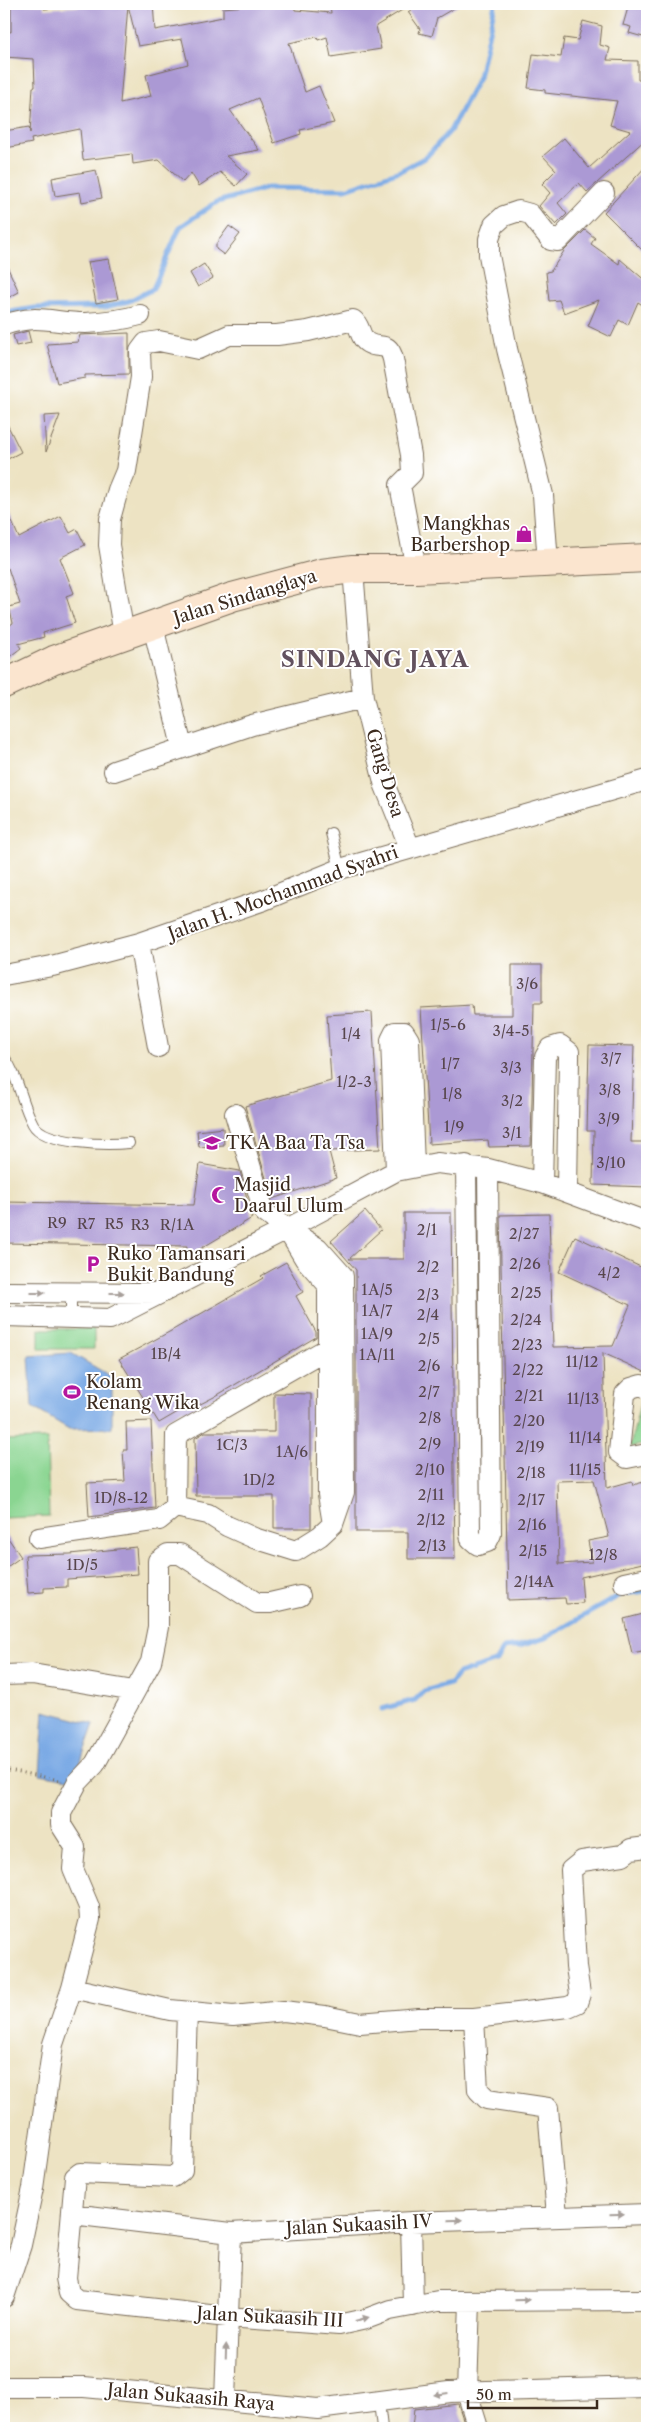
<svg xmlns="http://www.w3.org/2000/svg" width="651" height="2432" viewBox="0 0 651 2432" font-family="'Libre Caslon Text',serif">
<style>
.green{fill:#8ad591;stroke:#628058}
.water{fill:#7baae5;stroke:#5b6a82}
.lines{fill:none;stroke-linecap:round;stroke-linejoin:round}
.stream{stroke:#7baae5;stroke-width:5}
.building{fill:#ab99d4;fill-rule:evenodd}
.lane-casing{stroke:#796b58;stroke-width:12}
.street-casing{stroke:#796b58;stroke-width:22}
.secondary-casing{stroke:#796b58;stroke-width:30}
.path{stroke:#796b58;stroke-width:3;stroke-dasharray:1 4;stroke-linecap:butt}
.lane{stroke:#fff;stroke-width:10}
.street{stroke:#fff;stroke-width:20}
.secondary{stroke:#fbe5cf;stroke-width:28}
.oneway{fill:#a79f9a}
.labels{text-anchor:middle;stroke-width:4;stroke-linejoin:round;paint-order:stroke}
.number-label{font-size:15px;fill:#57464c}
.poi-label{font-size:18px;fill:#3b2a1e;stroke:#fff;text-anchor:start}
.street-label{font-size:18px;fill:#3b2a1e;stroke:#fff}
.district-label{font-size:22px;font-weight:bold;letter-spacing:1px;fill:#62515e;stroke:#fff}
</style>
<rect width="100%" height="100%" fill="#fff"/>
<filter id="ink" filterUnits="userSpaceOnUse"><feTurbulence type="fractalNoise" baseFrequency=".02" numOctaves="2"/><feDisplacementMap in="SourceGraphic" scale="10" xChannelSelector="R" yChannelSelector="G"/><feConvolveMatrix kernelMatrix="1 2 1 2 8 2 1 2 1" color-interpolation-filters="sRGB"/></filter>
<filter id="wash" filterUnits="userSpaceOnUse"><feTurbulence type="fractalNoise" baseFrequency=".0096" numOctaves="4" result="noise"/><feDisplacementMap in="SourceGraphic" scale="20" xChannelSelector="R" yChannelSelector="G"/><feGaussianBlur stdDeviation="1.12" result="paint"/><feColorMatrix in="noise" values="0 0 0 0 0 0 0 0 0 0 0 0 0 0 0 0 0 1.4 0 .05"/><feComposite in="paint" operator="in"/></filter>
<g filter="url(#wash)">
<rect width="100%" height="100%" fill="#ede3c3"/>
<path class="green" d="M39 1329H94V1349H39Z
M642 1395 647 1398V1444L630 1447Z
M47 1439 49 1516 4 1518V1440Z"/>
<path class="water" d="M71 1353 112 1377V1428L69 1429 32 1407 29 1356Z
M44 1711 94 1724 74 1780 40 1774Z"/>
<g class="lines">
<path class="stream" d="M4 313 35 308 105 307 129 301 153 289 180 227 217 202 268 188 346 189 400 171 426 157 450 131 479 77 495 4
M382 1709 415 1700 424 1691 450 1684 458 1674 497 1661 504 1648 519 1646 545 1638 622 1594 647 1591"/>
</g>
<g id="blocks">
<path class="building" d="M11 4 44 5V9L87 6V4H153L155 30 223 17V8L268 4H294L295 10 331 13 330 4H412L376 26 381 49 331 57 327 37 318 40 317 37 289 43 305 92 319 86 334 123 300 130 301 134 274 143 258 98 230 110 259 150 226 156 247 174 236 186 220 172 199 186 191 173 183 182 159 160 133 164 132 154 83 160 80 129 31 139 32 143 6 148 4 131 29 127 30 133 33 87H35L34 59 4 57 5 31 11 32ZM128 5 138 46 182 39 188 64 146 75 151 96 120 103Z
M419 4H461L437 18 432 36 419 33 420 29 408 12Z
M629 4H647V19L643 37 629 33 631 27 623 25Z
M583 21 602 26 600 45 610 48 607 60 638 61V80L647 81V138L587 192 579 183 558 203 567 214 556 225 539 206 550 193 542 184 556 170 543 156 564 138 589 168 630 131 610 125 617 101 545 93V90L528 88 533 54 561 57 564 38 578 40Z
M647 165V255L604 212Z
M96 170 102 198 82 202 80 192 55 196 52 178Z
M229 226 240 234 224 255 216 249V244Z
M585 230 595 238 591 244 619 264 620 259 647 282V308L638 302 628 325 619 320 611 337 588 326 599 300 564 313 559 300 549 301 546 272 551 271 564 251Z
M109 259 118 299 96 303 88 262Z
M4 260 19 292 4 300Z
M204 264 213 278 198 287 190 273Z
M28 331 31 343 16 346 13 335Z
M129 333V374L85 375V378L57 383 47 344 78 342 80 335Z
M60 415 46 452 44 416Z
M4 418 21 452 4 461Z
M4 503 19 538 61 516 70 533 77 529 85 545 60 558 74 593 66 596 75 623 43 633 44 637 18 644 21 648 4 661V623L7 627 13 623 9 607 20 604 8 568 4 570Z
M512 965H542V1003H534L531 1146 489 1147 488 1140 429 1144 421 1008 472 1005 473 1015H512Z
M372 1012 380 1149 329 1151 336 1178 272 1199 245 1106 331 1081 327 1015Z
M589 1045 634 1046 631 1142H647V1187L593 1185 594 1131H587Z
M223 1128 224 1145 199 1147 197 1131Z
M200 1164 240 1171 252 1218 185 1258 187 1246 4 1243V1202L194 1205Z
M365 1211 381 1230 349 1259H404V1213H451L455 1559H408V1532H356V1270L331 1241Z
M549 1214 553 1347 613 1346 630 1305 559 1272 575 1236 647 1270V1373L603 1353 607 1488 632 1481 633 1485 647 1481V1562L581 1577 583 1603 566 1604 565 1598 508 1600 500 1215ZM594 1480 609 1537 588 1541 592 1562 559 1564 557 1481Z
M286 1262 303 1292 296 1296 316 1332V1337L214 1397 185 1412 183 1409 159 1423 119 1359 171 1331 263 1278 261 1276Z
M274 1393 311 1394V1528H274V1496H196L195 1438 205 1432H274Z
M151 1421 155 1508 89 1517 87 1483 125 1481 123 1450H127L126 1422Z
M4 1532 21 1557 4 1569Z
M136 1547 138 1574 67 1579V1587L44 1588V1592L28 1593 25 1555 70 1554Z
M647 1613V1650L632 1653 624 1619Z
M458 2404 466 2428H412L414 2409Z"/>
</g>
</g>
<g filter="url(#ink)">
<use href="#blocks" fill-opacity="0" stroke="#796b58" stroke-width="1"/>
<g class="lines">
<g class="lane-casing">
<path id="lane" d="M331 833 340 869
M4 1057C19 1077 21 1102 33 1124 44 1145 109 1145 129 1143
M71 1317V1293
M379 2402 382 2428"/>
</g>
<g class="street-casing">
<path id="street" d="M4 325C37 313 53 323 85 323 104 322 122 320 140 315
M548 563 543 495 507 349 489 255V239L494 225 504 216 519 211 530 214 551 240 558 241 604 193
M153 626 182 747
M124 635 109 545 110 519 118 490 126 471 141 377 140 351 146 343 159 341 198 349 229 335H277L308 331 353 320C361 325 359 338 368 343 380 350 388 340 393 359L411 455 412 473 400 485 416 569
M363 698 385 786 410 848
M114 771 252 725 363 698 353 569
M139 943 158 1047
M4 975 52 966 139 943 264 900 340 869 647 780
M235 1114 264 1212 287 1229
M466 1165 470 1534 471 1539 478 1545 487 1542 491 1534 488 1169
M396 1171 391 1040 395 1032H404L409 1040 414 1166
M542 1183 545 1057 550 1048 560 1045 569 1052V1058L567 1191
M287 1229 318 1248 343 1276 344 1492 333 1524 328 1494V1285L305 1259Z
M4 1292 157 1293
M4 1316 110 1319 287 1229 396 1171 437 1163 488 1169 542 1183 647 1222
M647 1388 641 1385 631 1388 625 1394 619 1452 627 1458 647 1454
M175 1507 176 1435 337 1343
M39 1538 159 1520 175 1507 208 1514 227 1526 254 1538 296 1551 320 1536 333 1524
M624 1583 647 1578
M4 1675 32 1674 134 1691
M72 1988 170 2010 233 2016 284 2011 325 2016 360 2023 419 2018H474L568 2007 577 2003 580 1994 576 1967 571 1870 582 1861 623 1855 631 1849 647 1847
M187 2012 182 2170 173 2177 80 2173 75 2177 66 2278 69 2293 77 2300 227 2317 339 2325 366 2319 390 2310 438 2301 647 2300
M474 2018 478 2090 487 2099 548 2108 557 2216
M72 2214 231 2233 411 2222 647 2214
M411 2222 413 2306
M4 2297 21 2245 33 2188 53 2044 72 1988 90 1919 89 1907 73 1869 75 1847 61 1825V1813L77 1783 95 1764 151 1662 158 1627V1561L168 1554H180L257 1603H270L300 1596
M470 2301 467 2392 478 2428
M4 2387H84L318 2409 449 2392 647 2387
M225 2400 231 2233"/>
</g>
<g class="secondary-casing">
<path id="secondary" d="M4 684 54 660 232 597 322 573 353 569H416L647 558"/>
</g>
<path class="path" d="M4 1769 60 1780"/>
<use href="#lane" class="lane"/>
<use href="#street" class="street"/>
<use href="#secondary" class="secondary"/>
</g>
<defs><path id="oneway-solid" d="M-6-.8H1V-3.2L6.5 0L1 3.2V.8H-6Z" transform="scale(1.25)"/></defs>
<g class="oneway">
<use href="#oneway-solid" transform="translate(38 1293)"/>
<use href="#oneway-solid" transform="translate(117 1293)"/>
<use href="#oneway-solid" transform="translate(617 2214) rotate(-1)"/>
<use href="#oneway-solid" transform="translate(455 2220) rotate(-2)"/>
<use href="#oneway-solid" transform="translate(522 2300) rotate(-1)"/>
<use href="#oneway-solid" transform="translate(362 2319) rotate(-15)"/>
<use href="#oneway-solid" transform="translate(226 2351) rotate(-88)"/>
<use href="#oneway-solid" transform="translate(441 2394) rotate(173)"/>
</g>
</g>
<defs>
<g id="shop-bare" transform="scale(1.35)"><path d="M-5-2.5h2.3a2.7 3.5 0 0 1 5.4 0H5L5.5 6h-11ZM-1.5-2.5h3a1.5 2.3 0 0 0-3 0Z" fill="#b5179e" stroke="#fff" stroke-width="2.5" paint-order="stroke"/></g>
<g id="school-bare" transform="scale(1.35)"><path d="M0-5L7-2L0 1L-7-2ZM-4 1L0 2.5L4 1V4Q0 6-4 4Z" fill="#b5179e" stroke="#fff" stroke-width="2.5" paint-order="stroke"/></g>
<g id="mosque-bare" transform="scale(1.35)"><path d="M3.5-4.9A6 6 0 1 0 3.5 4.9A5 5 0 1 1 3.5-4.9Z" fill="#b5179e" stroke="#fff" stroke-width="2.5" paint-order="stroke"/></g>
<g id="parking-bare" transform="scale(1.35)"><path d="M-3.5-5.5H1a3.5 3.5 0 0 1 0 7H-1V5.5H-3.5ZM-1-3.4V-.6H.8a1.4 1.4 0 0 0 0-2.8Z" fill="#b5179e" stroke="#fff" stroke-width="2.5" paint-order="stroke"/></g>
<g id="stadium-bare" transform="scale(1.35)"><path d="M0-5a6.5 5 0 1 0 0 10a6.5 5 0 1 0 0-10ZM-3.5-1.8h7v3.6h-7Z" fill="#b5179e" stroke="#fff" stroke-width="2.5" paint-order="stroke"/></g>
</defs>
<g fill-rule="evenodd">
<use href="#shop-bare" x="524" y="534"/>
<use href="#school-bare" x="212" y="1143"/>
<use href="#mosque-bare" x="220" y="1195"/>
<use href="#parking-bare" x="93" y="1264"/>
<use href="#stadium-bare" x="72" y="1392"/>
</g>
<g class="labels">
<g class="number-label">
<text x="527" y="989">3/6</text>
<text x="448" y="1030">1/5-6</text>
<text x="511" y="1036">3/4-5</text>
<text x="351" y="1039">1/4</text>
<text x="611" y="1064">3/7</text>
<text x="450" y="1069">1/7</text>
<text x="511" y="1073">3/3</text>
<text x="354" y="1087">1/2-3</text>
<text x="610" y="1095">3/8</text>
<text x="452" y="1099">1/8</text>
<text x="512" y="1106">3/2</text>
<text x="609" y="1124">3/9</text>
<text x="454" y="1132">1/9</text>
<text x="512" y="1138">3/1</text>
<text x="611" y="1168">3/10</text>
<text x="57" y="1228">R9</text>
<text x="86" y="1229">R7</text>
<text x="114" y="1229">R5</text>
<text x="140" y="1230">R3</text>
<text x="177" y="1230">R/1A</text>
<text x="427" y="1235">2/1</text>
<text x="524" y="1239">2/27</text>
<text x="525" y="1269">2/26</text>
<text x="428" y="1272">2/2</text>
<text x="609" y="1278">4/2</text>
<text x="377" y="1295">1A/5</text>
<text x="526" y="1298">2/25</text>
<text x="428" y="1300">2/3</text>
<text x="377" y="1316">1A/7</text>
<text x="428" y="1320">2/4</text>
<text x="526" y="1325">2/24</text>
<text x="377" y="1339">1A/9</text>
<text x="429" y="1344">2/5</text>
<text x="527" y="1350">2/23</text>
<text x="166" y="1359">1B/4</text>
<text x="377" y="1360">1A/11</text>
<text x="582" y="1367">11/12</text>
<text x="429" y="1371">2/6</text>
<text x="528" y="1375">2/22</text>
<text x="429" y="1397">2/7</text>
<text x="529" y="1401">2/21</text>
<text x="583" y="1404">11/13</text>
<text x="430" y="1423">2/8</text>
<text x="529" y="1426">2/20</text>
<text x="585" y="1443">11/14</text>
<text x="430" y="1449">2/9</text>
<text x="232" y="1450">1C/3</text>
<text x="530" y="1452">2/19</text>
<text x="292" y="1457">1A/6</text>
<text x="430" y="1475">2/10</text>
<text x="585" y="1475">11/15</text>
<text x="531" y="1478">2/18</text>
<text x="259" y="1485">1D/2</text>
<text x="431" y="1500">2/11</text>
<text x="121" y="1503">1D/8-12</text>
<text x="531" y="1505">2/17</text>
<text x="431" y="1525">2/12</text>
<text x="532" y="1530">2/16</text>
<text x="432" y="1551">2/13</text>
<text x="533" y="1556">2/15</text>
<text x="603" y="1560">12/8</text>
<text x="82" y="1570">1D/5</text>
<text x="534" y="1587">2/14A</text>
</g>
<g class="poi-label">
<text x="510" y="530" text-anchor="end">Mangkhas<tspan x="510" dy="21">Barbershop</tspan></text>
<text x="226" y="1149">TK A Baa Ta Tsa</text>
<text x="234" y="1191">Masjid<tspan x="234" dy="21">Daarul Ulum</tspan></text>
<text x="107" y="1260">Ruko Tamansari<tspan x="107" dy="21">Bukit Bandung</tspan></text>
<text x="86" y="1388">Kolam<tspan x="86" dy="21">Renang Wika</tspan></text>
</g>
<g class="street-label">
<text transform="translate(245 597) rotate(-17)" y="6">Jalan Sindanglaya</text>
<text transform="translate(385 773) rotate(73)" y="6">Gang Desa</text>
<text transform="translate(283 893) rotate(-20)" y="6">Jalan H. Mochammad Syahri</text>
<text transform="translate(359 2225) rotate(-3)" y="6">Jalan Sukaasih IV</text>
<text transform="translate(270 2317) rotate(3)" y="6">Jalan Sukaasih III</text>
<text transform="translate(191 2397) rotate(5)" y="6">Jalan Sukaasih Raya</text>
</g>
<g class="district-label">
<text x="375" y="667">SINDANG JAYA</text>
</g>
</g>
<rect width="651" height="2432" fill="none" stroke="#fff" stroke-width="20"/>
<path d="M468 2400v8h129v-8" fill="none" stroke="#3b2a1e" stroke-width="2.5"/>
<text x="476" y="2400" font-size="15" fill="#3b2a1e" stroke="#ffffff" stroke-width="4" paint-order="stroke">50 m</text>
</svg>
